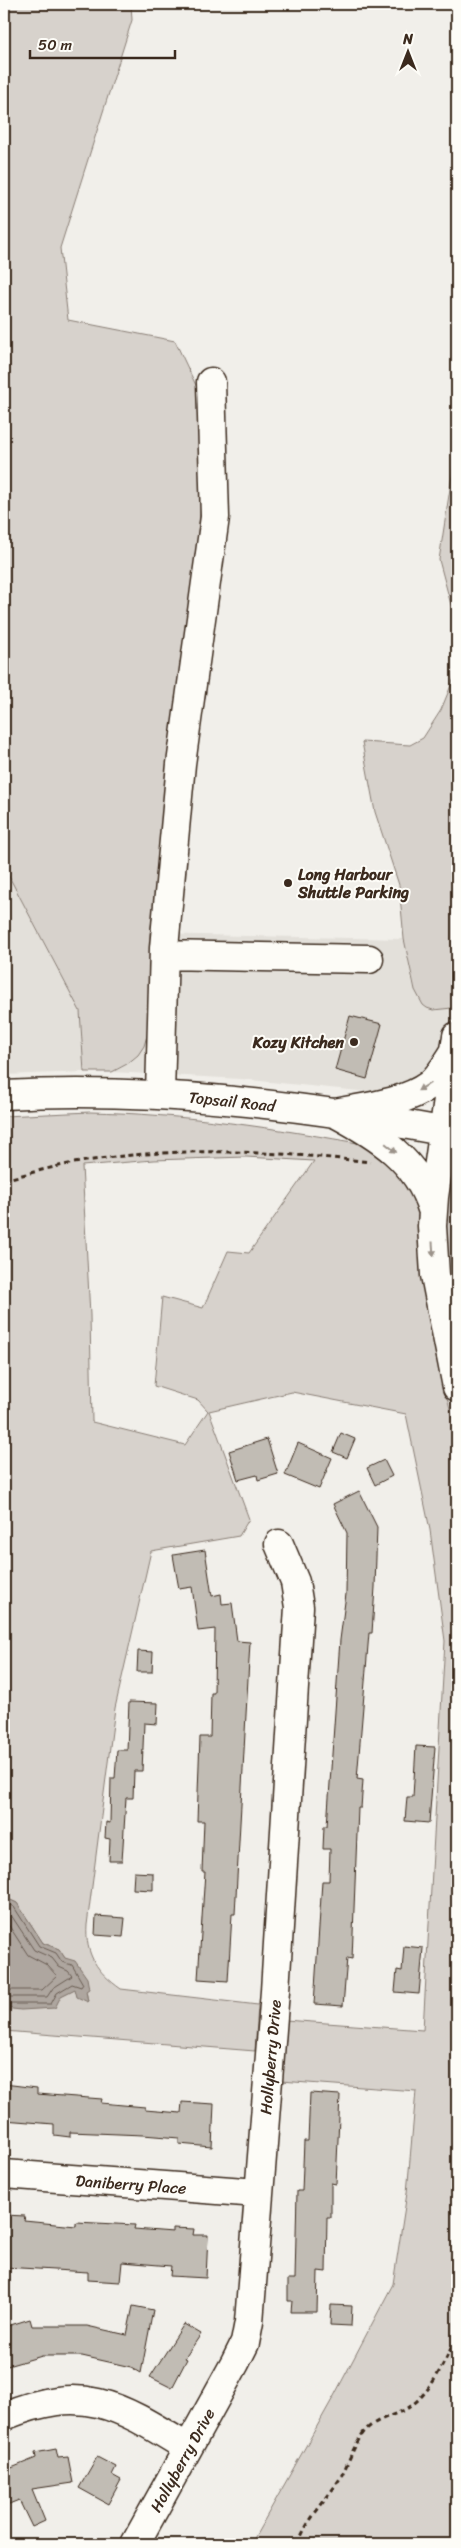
<svg xmlns="http://www.w3.org/2000/svg" width="461" height="2548" viewBox="0 0 461 2548" font-family="Sriracha,sans-serif">
<style>
.built{fill:#e3e0da}
.green{fill:#d7d2cc;stroke:#897e75;fill-rule:evenodd}
.water{fill:#aea69f;stroke:#80746b}
.lines{fill:none;stroke-linecap:round;stroke-linejoin:round}
.shore{stroke:#695c52;stroke-width:1}
.building{fill:#c1bcb4;stroke:#3b2a1e}
.minor-casing{stroke:#3b2a1e;stroke-width:31}
.major-casing{stroke:#3b2a1e;stroke-width:31}
.highway-casing{stroke:#3b2a1e;stroke-width:31}
.path{stroke:#3b2a1e;stroke-width:3;stroke-dasharray:5 4;stroke-linecap:butt}
.minor{stroke:#fdfcf7;stroke-width:28}
.major{stroke:#fdfcf7;stroke-width:28}
.highway{stroke:#fdfcf7;stroke-width:28}
.oneway{fill:#9c938a}
.poi-dot{fill:#3b2a1e;stroke:#fdfcf7;stroke-width:2}
.labels{text-anchor:middle;stroke-width:4;stroke-linejoin:round;paint-order:stroke}
.poi-label{font-size:16px;font-weight:bold;fill:#3b2a1e;stroke:#fdfcf7;text-anchor:start}
.street-label{font-size:16px;fill:#3b2a1e;stroke:#fdfcf7}
</style>
<rect width="100%" height="100%" fill="#f1efea"/>
<filter id="ink" filterUnits="userSpaceOnUse"><feTurbulence type="fractalNoise" baseFrequency=".02" numOctaves="2"/><feDisplacementMap in="SourceGraphic" scale="10" xChannelSelector="R" yChannelSelector="G"/><feConvolveMatrix kernelMatrix="1 2 1 2 8 2 1 2 1" color-interpolation-filters="sRGB"/></filter>
<g filter="url(#ink)">
<path class="built" d="M4 867 80 1011 84 1072 4 1075Z
M150 934 404 939 413 984 423 1005 433 1010 452 1008 445 1052 418 1084 379 1093 241 1079 112 1072 127 1064 150 1025Z"/>
<path class="green" d="M4 4H131L132 20 60 248 68 320 175 341 202 398 205 464 177 738 150 934V1025L144 1046 138 1055 127 1064 112 1072H84L80 1011 4 867Z
M457 443V985L452 1008 433 1010 427 1008 423 1005 415 990 404 939 399 885 375 812 362 742 410 745 423 738 441 710 454 678 457 647 454 616 439 560Z
M90 1112C184 1114 276 1128 368 1145L379 1149 417 1200 443 1381 457 1437V2518L454 2544H251L334 2396 393 2284 407 2193 416 2091 281 2081 285 2020 423 2030 445 1641 430 1530 406 1414 292 1392 209 1411 249 1519 239 1536 151 1551 115 1708 87 1925C85 1955 97 1972 121 1989L258 2005 255 2051 4 2031V2008C29 2011 53 2001 75 1988L88 2001 86 1991 59 1949 43 1943 17 1903 4 1897V1116ZM246 1157 314 1161 249 1253 228 1251 203 1308 162 1297 154 1386 198 1400 208 1411 185 1445 92 1422 90 1315 82 1166 153 1160Z
M457 1165V1356L442 1263 448 1176Z"/>
<path class="water" d="M4 1897 17 1903 43 1943 59 1949 65 1958 75 1961 87 1978 89 1989 86 1991 88 2002 77 1997 75 1989 61 1996 55 2008 21 2010 4 2008Z"/>
<g class="lines">
<path class="shore" d="M4 1902 14 1907 39 1946 56 1953 62 1962 72 1965 83 1984 81 1987 72 1984 57 1993 51 2004H4
M4 1909 9 1912 34 1950 52 1958 59 1967 68 1971 72 1976 53 1988 47 1997H4
M4 1918 28 1955 47 1965 57 1976 42 1990H4"/>
</g>
<path class="building" d="M350 1016 382 1024 367 1079 335 1070Z
M341 1433 355 1439 347 1458 333 1452Z
M267 1439 278 1474 258 1480 257 1475 238 1480 229 1451Z
M298 1443 332 1458 319 1489 285 1475Z
M384 1460 392 1476 375 1485 367 1468Z
M359 1491 377 1527 375 1587 372 1633H369L357 1779 363 1780 361 1808H358L352 1959 347 1958 343 2006 314 2004 322 1881H329L330 1849H323L324 1826H327L340 1640 346 1594 347 1533 333 1504Z
M205 1550 212 1596 221 1594 222 1604 232 1603 237 1641 250 1642 235 1914H232L228 1981 198 1979 205 1872H202L204 1821H197L200 1737H210L211 1693H214L215 1629 198 1631 192 1587 179 1589 173 1555Z
M138 1651 153 1652 152 1672H137Z
M129 1702 158 1703 157 1724 144 1723 142 1771H134L133 1798H126L122 1861H109L110 1839 105 1838 106 1822 110 1823 111 1778H115L117 1750H127Z
M416 1746 435 1747 429 1823 405 1821 407 1797H413Z
M134 1872 153 1873V1890L133 1889Z
M96 1916 125 1918 123 1937 95 1935Z
M404 1946 423 1948 419 1994 395 1992 397 1970 402 1971Z
M4 2084 37 2088V2094L102 2099 101 2103 145 2107V2110L181 2113 182 2102 214 2104 212 2147 179 2144V2138L143 2135 70 2132V2137L54 2135V2124L4 2120Z
M310 2093 340 2095 336 2184 331 2183V2217H327L326 2272 318 2271 317 2312H291L292 2301H288V2279H295L297 2191H302L304 2141H308Z
M4 2215 25 2216 24 2221 76 2226V2222L135 2225 134 2229 173 2232V2228L194 2229 193 2235H208L206 2278 170 2276 171 2266 122 2262 120 2282 88 2280V2272L4 2267Z
M331 2305 352 2306 351 2326 330 2325Z
M133 2306 153 2310 141 2373 131 2367 82 2356H42L4 2367V2327L30 2319 32 2326H87L127 2335Z
M184 2324 201 2334 185 2358 187 2359 172 2388 150 2377Z
M56 2449 58 2458 68 2457 73 2483 32 2489 45 2521 32 2527 19 2500 4 2506V2471L36 2458 35 2453Z
M97 2457 116 2467 112 2475 121 2480 108 2504 79 2488Z"/>
<g class="lines">
<g class="minor-casing">
<path id="minor" d="M164 955 369 959
M160 1094 164 948 181 764 215 517 211 382
M4 2174 258 2193
M4 2416C85 2383 118 2405 188 2448
M135 2544 235 2363 245 2343 249 2322 275 1991 299 1607 295 1582 279 1544"/>
</g>
<g class="major-casing">
<path id="major" d="M4 1095C156 1087 308 1105 457 1134"/>
</g>
<g class="highway-casing">
<path id="highway" d="M457 1036 434 1197 432 1226 435 1275 457 1387
M335 1113C378 1136 417 1160 432 1209
M335 1113C365 1107 405 1103 429 1085 439 1077 446 1065 453 1054"/>
</g>
<path class="path" d="M4 1180C33 1172 63 1164 93 1160 181 1146 282 1152 370 1162
M298 2544C307 2519 325 2502 339 2480 348 2465 353 2446 364 2432 374 2419 394 2416 408 2408 433 2391 444 2362 457 2336"/>
<use href="#minor" class="minor"/>
<use href="#major" class="major"/>
<use href="#highway" class="highway"/>
</g>
<defs><path id="oneway-solid" d="M-6-.8H1V-3.2L6.5 0L1 3.2V.8H-6Z" transform="scale(1.25)"/></defs>
<g class="oneway">
<use href="#oneway-solid" transform="translate(424 1087) rotate(148)"/>
<use href="#oneway-solid" transform="translate(391 1148) rotate(39)"/>
<use href="#oneway-solid" transform="translate(433 1249) rotate(86)"/>
</g>
</g>
<g class="poi-dot">
<circle cx="288" cy="883" r="5"/>
<circle cx="354" cy="1042" r="5"/>
</g>
<g class="labels">
<g class="poi-label">
<text x="298" y="880">Long Harbour<tspan x="298" dy="18">Shuttle Parking</tspan></text>
<text x="344" y="1048" text-anchor="end">Kozy Kitchen</text>
</g>
<g class="street-label">
<text transform="translate(232 1101) rotate(6)" y="6">Topsail Road</text>
<text transform="translate(270 2057) rotate(-85)" y="6">Hollyberry Drive</text>
<text transform="translate(131 2184) rotate(4)" y="6">Daniberry Place</text>
<text transform="translate(182 2460) rotate(-61)" y="6">Hollyberry Drive</text>
</g>
</g>
<rect width="461" height="2548" fill="none" stroke="#fdfcf7" stroke-width="20"/>
<rect x="10" y="10" width="441" height="2528" fill="none" stroke="#3b2a1e" stroke-width="2" filter="url(#ink)"/>
<g transform="translate(408 52)" stroke="#fdfcf7" stroke-width="4" paint-order="stroke">
<path d="M0-4L9 19L0 12L-9 19Z" fill="#3b2a1e"/>
<text y="-8" font-size="14" font-weight="bold" text-anchor="middle" fill="#3b2a1e">N</text>
</g>
<path d="M30 50v8h145v-8" fill="none" stroke="#3b2a1e" stroke-width="2.5"/>
<text x="38" y="50" font-size="15" fill="#3b2a1e" stroke="#fdfcf7" stroke-width="4" paint-order="stroke">50 m</text>
</svg>
